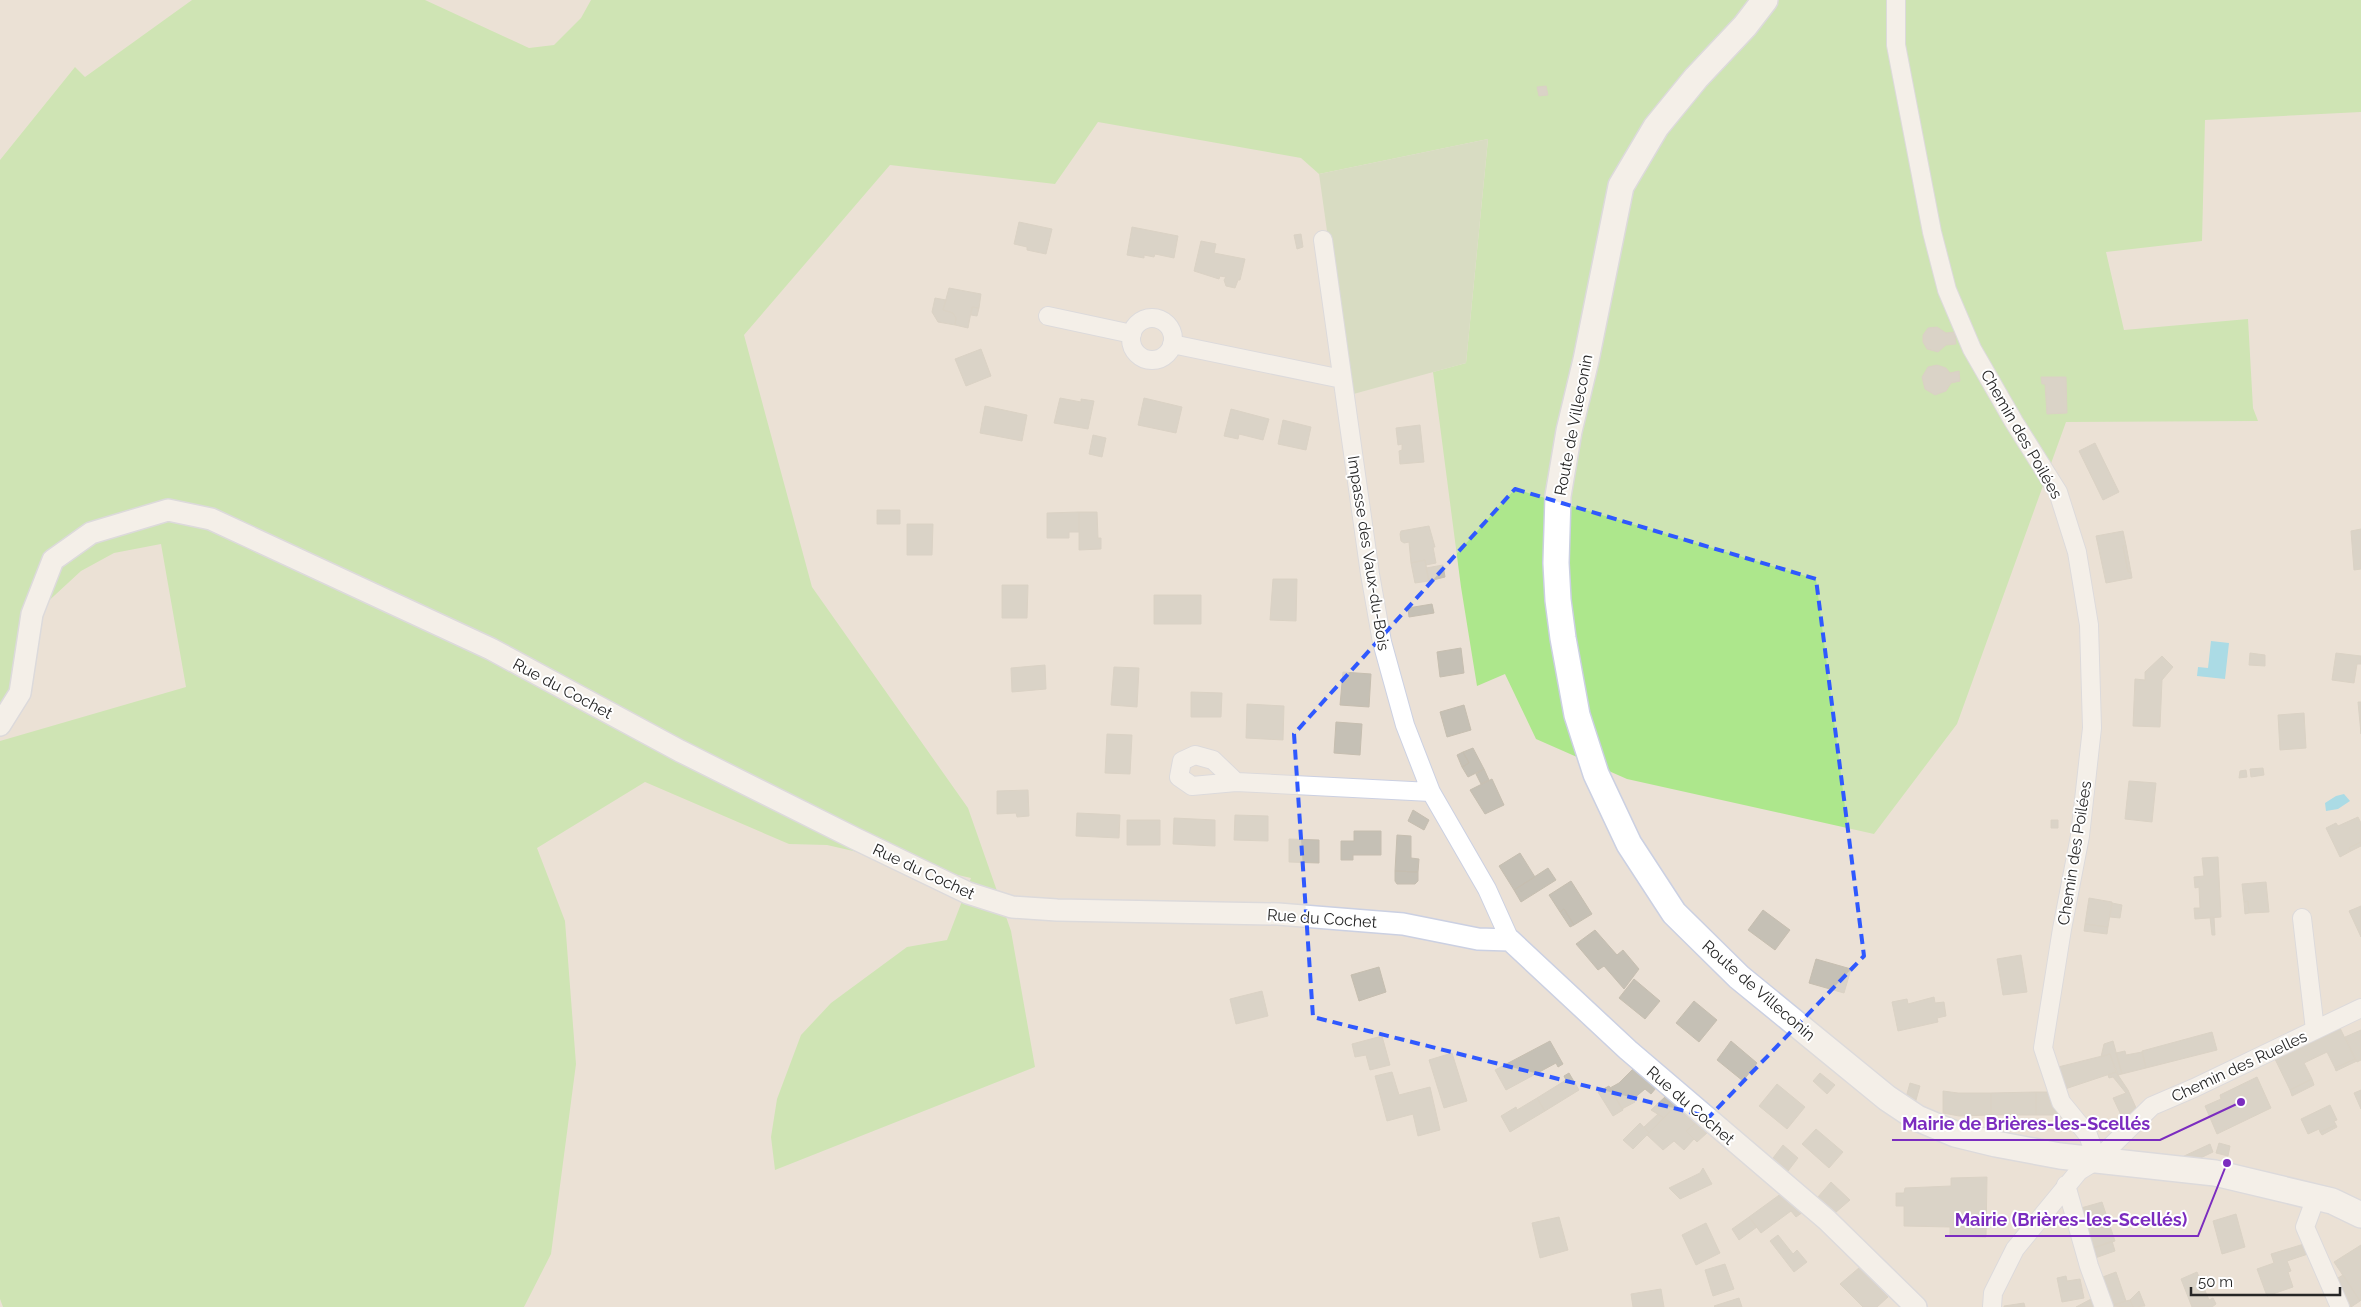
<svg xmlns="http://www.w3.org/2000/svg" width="2361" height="1307" viewBox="0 0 2361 1307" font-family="Raleway,sans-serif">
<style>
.green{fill:#ade78c}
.cemetery{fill:#c1d6ab}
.water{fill:#5ed2f8}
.building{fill:#c5c0b5;stroke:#c6beb0}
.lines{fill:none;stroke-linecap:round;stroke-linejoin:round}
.minor-casing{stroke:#cbd0e2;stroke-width:20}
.tertiary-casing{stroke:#cbd0e2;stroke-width:24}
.secondary-casing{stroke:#cbd0e2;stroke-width:28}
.minor{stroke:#fff;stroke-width:18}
.tertiary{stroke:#fff;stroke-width:21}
.secondary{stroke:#fff;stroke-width:25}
.marked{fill:none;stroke:#2f59ff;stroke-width:4;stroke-dasharray:10 6;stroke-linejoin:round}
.labels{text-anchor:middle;stroke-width:4;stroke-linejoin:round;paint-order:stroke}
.street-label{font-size:16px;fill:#262626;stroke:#fff}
.leader{fill:none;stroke:#7b2cbf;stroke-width:2}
.callout-dot{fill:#7b2cbf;stroke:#fff;stroke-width:2}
.callout-label{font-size:18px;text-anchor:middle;font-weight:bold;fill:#7b2cbf;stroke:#fff;stroke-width:4;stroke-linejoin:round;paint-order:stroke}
</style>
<rect width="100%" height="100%" fill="#ebe1d6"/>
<path class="green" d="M192 0H425L529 48 554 45 581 18 591 0H2361V112L2205 120 2202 241 2106 252 2124 330 2248 319 2253 408 2258 421 2066 422 1957 724 1874 834 1627 779 1536 739 1505 674 1477 686 1461 587 1433 372 1466 363 1488 139 1319 174 1301 158 1098 122 1055 184 890 165 744 335 812 587 968 808 1011 931 1035 1067 775 1170 771 1137 777 1099 801 1035 831 1003 907 947 947 940 971 878 827 845 789 844 645 782 537 848 565 921 576 1064 551 1254 524 1307H3L0 1299V741L186 687 161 544 114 553 81 571 42 607 0 718V160L75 67 85 77Z"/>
<path class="cemetery" d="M1488 139 1466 363 1350 395 1319 174Z"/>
<path class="water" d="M2211 641 2229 643 2225 679 2197 676 2198 667 2208 668Z
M2344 794 2350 801 2338 809 2326 811 2325 803 2336 796Z"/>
<path class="building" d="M1546 86 1548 95 1539 96 1537 87Z
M1019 222 1052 229 1046 254 1027 250V247L1014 244Z
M1132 227 1178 236 1174 258 1155 254 1154 257 1144 255V258L1127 255Z
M1301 234 1303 247 1297 249 1294 235Z
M1201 241 1216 244 1214 253 1245 259 1240 280H1238L1235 288 1226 286 1224 280 1226 277 1220 276 1219 279 1194 271Z
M949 288 981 294 979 308 972 307 968 328 955 325 956 318 953 313 943 310Z
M935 298 946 300 943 310 953 313 956 318 955 325 938 322 932 312Z
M972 307 979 308 977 316 971 315Z
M1937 327 1946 333 1955 332 1956 344 1946 345 1938 352 1927 349 1923 342V335L1928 328Z
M981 349 991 376 966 386 955 359Z
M1937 365 1946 368 1950 373 1959 371 1960 381 1951 383 1946 391 1935 395 1925 389 1922 377 1928 367Z
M2041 377H2066L2067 413 2047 414 2045 384H2042Z
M1060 398 1081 402V399L1094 401 1088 429 1054 423Z
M1144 398 1182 407 1176 433 1138 425Z
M985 406 1027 415 1022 441 980 433Z
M1231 409 1269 419 1263 440 1239 434 1238 439 1224 436Z
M1283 420 1311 427 1306 450 1278 444Z
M1420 425 1424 462 1400 464 1399 451 1402 450V444L1398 445 1396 428Z
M1093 435 1106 438 1102 457 1089 454Z
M2095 443 2119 492 2103 500 2079 451Z
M877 510H900V524H877Z
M1079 512V532H1069V538H1047V513Z
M1079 512H1097L1098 538H1101V549L1079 550Z
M907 524H933L932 555H907Z
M1429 526 1435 547H1433L1436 563 1426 565 1425 560 1411 563 1409 542 1404 543 1401 541 1400 534 1401 531Z
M2361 529V569L2354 570 2351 531Z
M2123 531 2126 545 2123 546 2128 572H2131L2132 578 2106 583 2096 536Z
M2126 545 2131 572H2128L2123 546Z
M1425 560 1429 581 1415 583 1411 563Z
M1443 565 1445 577 1429 581 1426 568Z
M1273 579H1297L1296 621 1270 620Z
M1002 585H1028L1027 618H1002Z
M1154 595H1201V624H1154Z
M1432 604 1434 613 1409 617 1408 608Z
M1461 648 1464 673 1440 677 1437 652Z
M2250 653 2265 655V666L2249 665Z
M2336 653 2361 656V664H2357L2354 683 2332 680Z
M2162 656 2173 667 2162 680 2160 727 2133 726 2135 679 2145 680V672Z
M1045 665 1046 689 1012 692 1011 668Z
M1114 667 1139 668 1137 707 1111 705Z
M1343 672 1371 674 1369 707 1340 705Z
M1191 692 1222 693 1221 717H1191Z
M2358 702H2361V734Z
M1247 704 1284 706 1283 740 1246 738Z
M1464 705 1471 730 1447 737 1440 712Z
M2304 713 2306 748 2280 750 2278 715Z
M1336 722 1362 724 1360 755 1334 753Z
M1107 734 1132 735 1130 774 1105 773Z
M1473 748 1484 769 1468 777 1462 767 1469 763 1463 752Z
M1463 752 1469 763 1462 767 1457 755Z
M2263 768 2264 775 2251 777 2250 769Z
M1484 769 1489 780 1481 784 1476 774Z
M2246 770 2247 777 2239 778 2240 771Z
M1492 779 1504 805 1485 814 1470 790Z
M2129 781 2156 783 2152 822 2125 819Z
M1028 790 1029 816 1017 817 1016 813 997 814V791Z
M1413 810 1429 820 1424 830 1408 821Z
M1077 813 1120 815 1119 838 1076 836Z
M1235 815 1268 816V841L1234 840Z
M2358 817 2361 823V842L2349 848 2351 851 2340 857 2326 828 2336 823 2338 826Z
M1174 818 1215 820V846L1173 844Z
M1127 820H1160V845H1127Z
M2051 820H2058V828H2051Z
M1354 831H1381V855H1353V860H1341V841H1354Z
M1397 835 1411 836V858L1419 859 1418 872 1395 871Z
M1289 839 1319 840V863L1289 862Z
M2361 842V846L2351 851 2349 848Z
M1520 853 1535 877 1514 890 1499 866Z
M2218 857 2221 917 2195 919 2194 908H2200L2199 887 2195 888 2194 877 2204 876 2202 858Z
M1548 868 1556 880 1521 902 1514 890Z
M1395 871 1418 872V881L1415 884H1397L1395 881Z
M1571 881 1592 914 1574 925 1564 909 1560 912 1549 895Z
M2266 882 2269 912 2249 913 2248 901 2244 902 2242 884Z
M2089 898 2112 902 2108 927 2085 924Z
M2248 901 2249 913 2245 914 2244 902Z
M2112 903 2122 905 2120 918 2110 917Z
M2361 906V937L2349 911Z
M1564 909 1574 925 1570 927 1560 912Z
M1763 910 1790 930 1775 950 1748 930Z
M2210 917H2214L2215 935H2212Z
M2085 924 2108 927 2107 934 2084 931Z
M1595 930 1617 955 1623 950 1639 969 1624 989 1604 966 1598 970 1576 944Z
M2021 955 2027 992 2003 995 1997 959Z
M1816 959 1851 969 1844 993 1809 983Z
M1379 967 1386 992 1359 1001 1351 975Z
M1634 979 1660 1001 1645 1019 1619 998Z
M1262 991 1268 1016 1236 1024 1230 999Z
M1934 997 1935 1003 1944 1002 1946 1016 1937 1018 1938 1022 1898 1031 1892 1002 1907 999 1908 1004Z
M1694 1001 1717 1020 1699 1042 1676 1023Z
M2340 1028 2355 1059 2335 1068 2327 1052 2304 1063 2312 1079 2290 1090 2275 1059Z
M2361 1030V1060L2357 1062 2345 1037Z
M2212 1032 2217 1050 2146 1068 2142 1051Z
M1382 1036 1390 1065 1370 1070 1366 1055 1355 1057 1352 1044Z
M1550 1041 1563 1064 1558 1067 1556 1063 1506 1090 1495 1070Z
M1731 1041 1757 1063 1743 1081 1717 1060Z
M2113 1041 2122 1074 2118 1075 2110 1054 2101 1057 2104 1044Z
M2125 1051 2126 1055 2142 1052 2146 1068 2122 1074 2116 1053Z
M1452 1053 1467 1101 1444 1108 1429 1060Z
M2110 1054 2116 1072 2065 1089 2058 1067Z
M2355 1059 2357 1061 2336 1071 2335 1068Z
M1633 1069 1656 1088 1651 1094 1645 1089 1633 1099 1635 1102 1622 1109 1610 1088 1619 1083Z
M1392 1072 1399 1095 1430 1087 1440 1130 1418 1136 1413 1114 1387 1121 1375 1076Z
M2116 1072 2128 1090 2137 1110 2122 1117 2113 1098 2126 1093 2113 1077 2109 1078 2108 1075Z
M1569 1073 1579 1090 1545 1111 1537 1098 1566 1080 1564 1076Z
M1820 1073 1835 1085 1827 1094 1813 1081Z
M2257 1077 2271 1108 2217 1134 2205 1106 2221 1099 2220 1095Z
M2312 1079 2314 1085 2292 1096 2290 1090Z
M1910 1083 1920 1086 1914 1107 1905 1101Z
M1777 1084 1805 1107 1787 1129 1759 1106Z
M1609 1086 1623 1110 1613 1116 1598 1092Z
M2361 1090V1109L2354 1093Z
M1943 1091 1958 1093H1991V1115L1959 1116 1943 1113Z
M2036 1092V1115H1991V1093Z
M2036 1092H2049L2059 1115H2036Z
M1666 1096 1677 1104 1664 1118 1651 1110Z
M1537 1098 1545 1111 1510 1132 1501 1116 1516 1107 1517 1110Z
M1677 1104 1697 1122 1686 1131 1694 1139 1684 1150 1674 1141 1663 1150 1647 1135Z
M2330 1105 2337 1120 2334 1121 2336 1125 2320 1132 2319 1129 2308 1134 2301 1119Z
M1658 1114 1664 1118 1649 1133 1644 1127Z
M1697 1122 1708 1132 1697 1142 1686 1131Z
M1640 1123 1649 1133 1633 1149 1623 1140Z
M2336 1125 2337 1127 2322 1135 2320 1132Z
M1816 1129 1843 1152 1829 1168 1802 1144Z
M2219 1143 2230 1146 2228 1156 2216 1153Z
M2210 1144 2213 1152 2192 1162 2182 1157Z
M1783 1145 1798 1158 1788 1171 1773 1158Z
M1703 1168 1712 1184 1680 1199 1669 1188 1700 1173Z
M1987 1177 1986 1237 1950 1236V1227L1904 1226V1206H1896V1193H1904L1905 1188 1951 1186V1178Z
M1831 1182 1850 1200 1835 1213 1817 1198Z
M1782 1193 1803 1212 1796 1217 1791 1211 1761 1233 1749 1217Z
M2102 1202 2115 1241 2093 1248 2081 1208Z
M2236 1214 2245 1247 2222 1254 2213 1221Z
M1559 1217 1568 1250 1540 1258 1532 1223Z
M1749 1217 1757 1227 1739 1240 1732 1229Z
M1706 1223 1720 1253 1696 1265 1682 1235Z
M1778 1235 1793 1254 1797 1250 1807 1262 1794 1272 1770 1241Z
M2112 1241 2115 1251 2095 1258 2093 1248Z
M2304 1244 2308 1254 2287 1261 2291 1271 2288 1272 2293 1287 2267 1296 2257 1269 2274 1263 2271 1254Z
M2361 1245V1300L2360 1301 2334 1262Z
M1725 1264 1734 1289 1713 1296 1705 1270Z
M1860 1267 1888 1297 1877 1307H1863L1840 1284Z
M2116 1272 2126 1301 2110 1306 2100 1278Z
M2197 1272 2209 1300 2213 1298 2216 1304 2212 1307H2192L2181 1279Z
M2343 1275 2360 1301 2351 1307 2338 1278Z
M2066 1276 2067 1281 2080 1279 2084 1298 2062 1302 2057 1278Z
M1661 1289 1664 1307H1633L1631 1294Z
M2139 1291 2145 1306 2133 1307 2130 1300Z
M1739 1298 1742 1307H1715L1714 1306Z
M2093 1298 2097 1307H2076Z
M2130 1300 2133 1307 2110 1306 2126 1301Z
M2024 1303 2025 1307H2004V1306Z"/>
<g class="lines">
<g class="minor-casing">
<path id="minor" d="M1896 0V45L1932 232 1947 290 1972 349 2014 422 2058 492 2077 552 2089 625 2092 728 2080 836 2062 929 2043 1048 2061 1102 2088 1135 2097 1160
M1323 240 1370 574 1382 642 1405 725 1431 792 1487 889 1510 940
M1048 316 1132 334
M1131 339a21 21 0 1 1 42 0a21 21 0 1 1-42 0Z
M1172 344 1342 379
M1236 782 1192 786 1179 777 1182 761 1195 755 1213 760 1236 782 1431 792
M2302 918 2315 1030
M2066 1185 2089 1266 2104 1307
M2316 1197 2305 1227 2340 1307
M1992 1307 1993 1293 2015 1249 2079 1171 2097 1160 2152 1106 2194 1088 2361 1008"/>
</g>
<g class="tertiary-casing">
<path id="tertiary" d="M0 725 20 693 32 614 53 560 91 533 168 510 211 519 491 649 680 751 854 838 968 893 1012 907 1057 910 1278 914 1403 924 1478 939 1510 940 1628 1050 1827 1220 1916 1307"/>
</g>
<g class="secondary-casing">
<path id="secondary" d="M1765 0 1745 26 1696 78 1656 127 1621 186 1586 360 1569 431 1558 496 1556 563 1558 600 1563 638 1577 715 1596 774 1629 844 1674 913 1739 977 1887 1098 1917 1118 1955 1134 1996 1144 2060 1156 2215 1173 2332 1201 2361 1215"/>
</g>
<use href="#minor" class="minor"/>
<use href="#tertiary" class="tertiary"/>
<use href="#secondary" class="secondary"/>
</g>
<path d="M0 0H2361V1307H0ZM1515 489 1816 579 1864 956 1709 1117 1313 1017 1294 734Z" fill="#ebe1d6" fill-opacity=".55" fill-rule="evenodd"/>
<path class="marked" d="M1515 489 1816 579 1864 956 1709 1117 1313 1017 1294 734Z"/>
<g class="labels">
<g class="street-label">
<text transform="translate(1573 425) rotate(-79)" y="6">Route de Villeconin</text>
<text transform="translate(2022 434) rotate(60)" y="6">Chemin des Poilées</text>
<text transform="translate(1369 553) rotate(81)" y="6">Impasse des Vaux-du-Bois</text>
<text transform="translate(563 688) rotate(28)" y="6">Rue du Cochet</text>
<text transform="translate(2074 853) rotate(-81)" y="6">Chemin des Poilées</text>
<text transform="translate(924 871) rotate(25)" y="6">Rue du Cochet</text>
<text transform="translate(1322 918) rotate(4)" y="6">Rue du Cochet</text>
<text transform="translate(1759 990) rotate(41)" y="6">Route de Villeconin</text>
<text transform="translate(2239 1066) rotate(-25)" y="6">Chemin des Ruelles</text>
<text transform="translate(1691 1105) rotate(41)" y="6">Rue du Cochet</text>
</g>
</g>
<path class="leader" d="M2241 1102L2160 1140H1892M2227 1163L2198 1236H1945"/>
<g class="callout-dot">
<circle cx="2241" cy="1102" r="5"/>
<circle cx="2227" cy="1163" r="5"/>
</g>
<g class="callout-label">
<text x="2026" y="1130">Mairie de Brières-les-Scellés</text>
<text x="2071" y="1226">Mairie (Brières-les-Scellés)</text>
</g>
<path d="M2191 1287v8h149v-8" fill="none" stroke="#262626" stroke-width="2.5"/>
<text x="2198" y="1287" font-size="15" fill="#262626" stroke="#ffffff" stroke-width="4" paint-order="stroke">50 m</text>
</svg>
